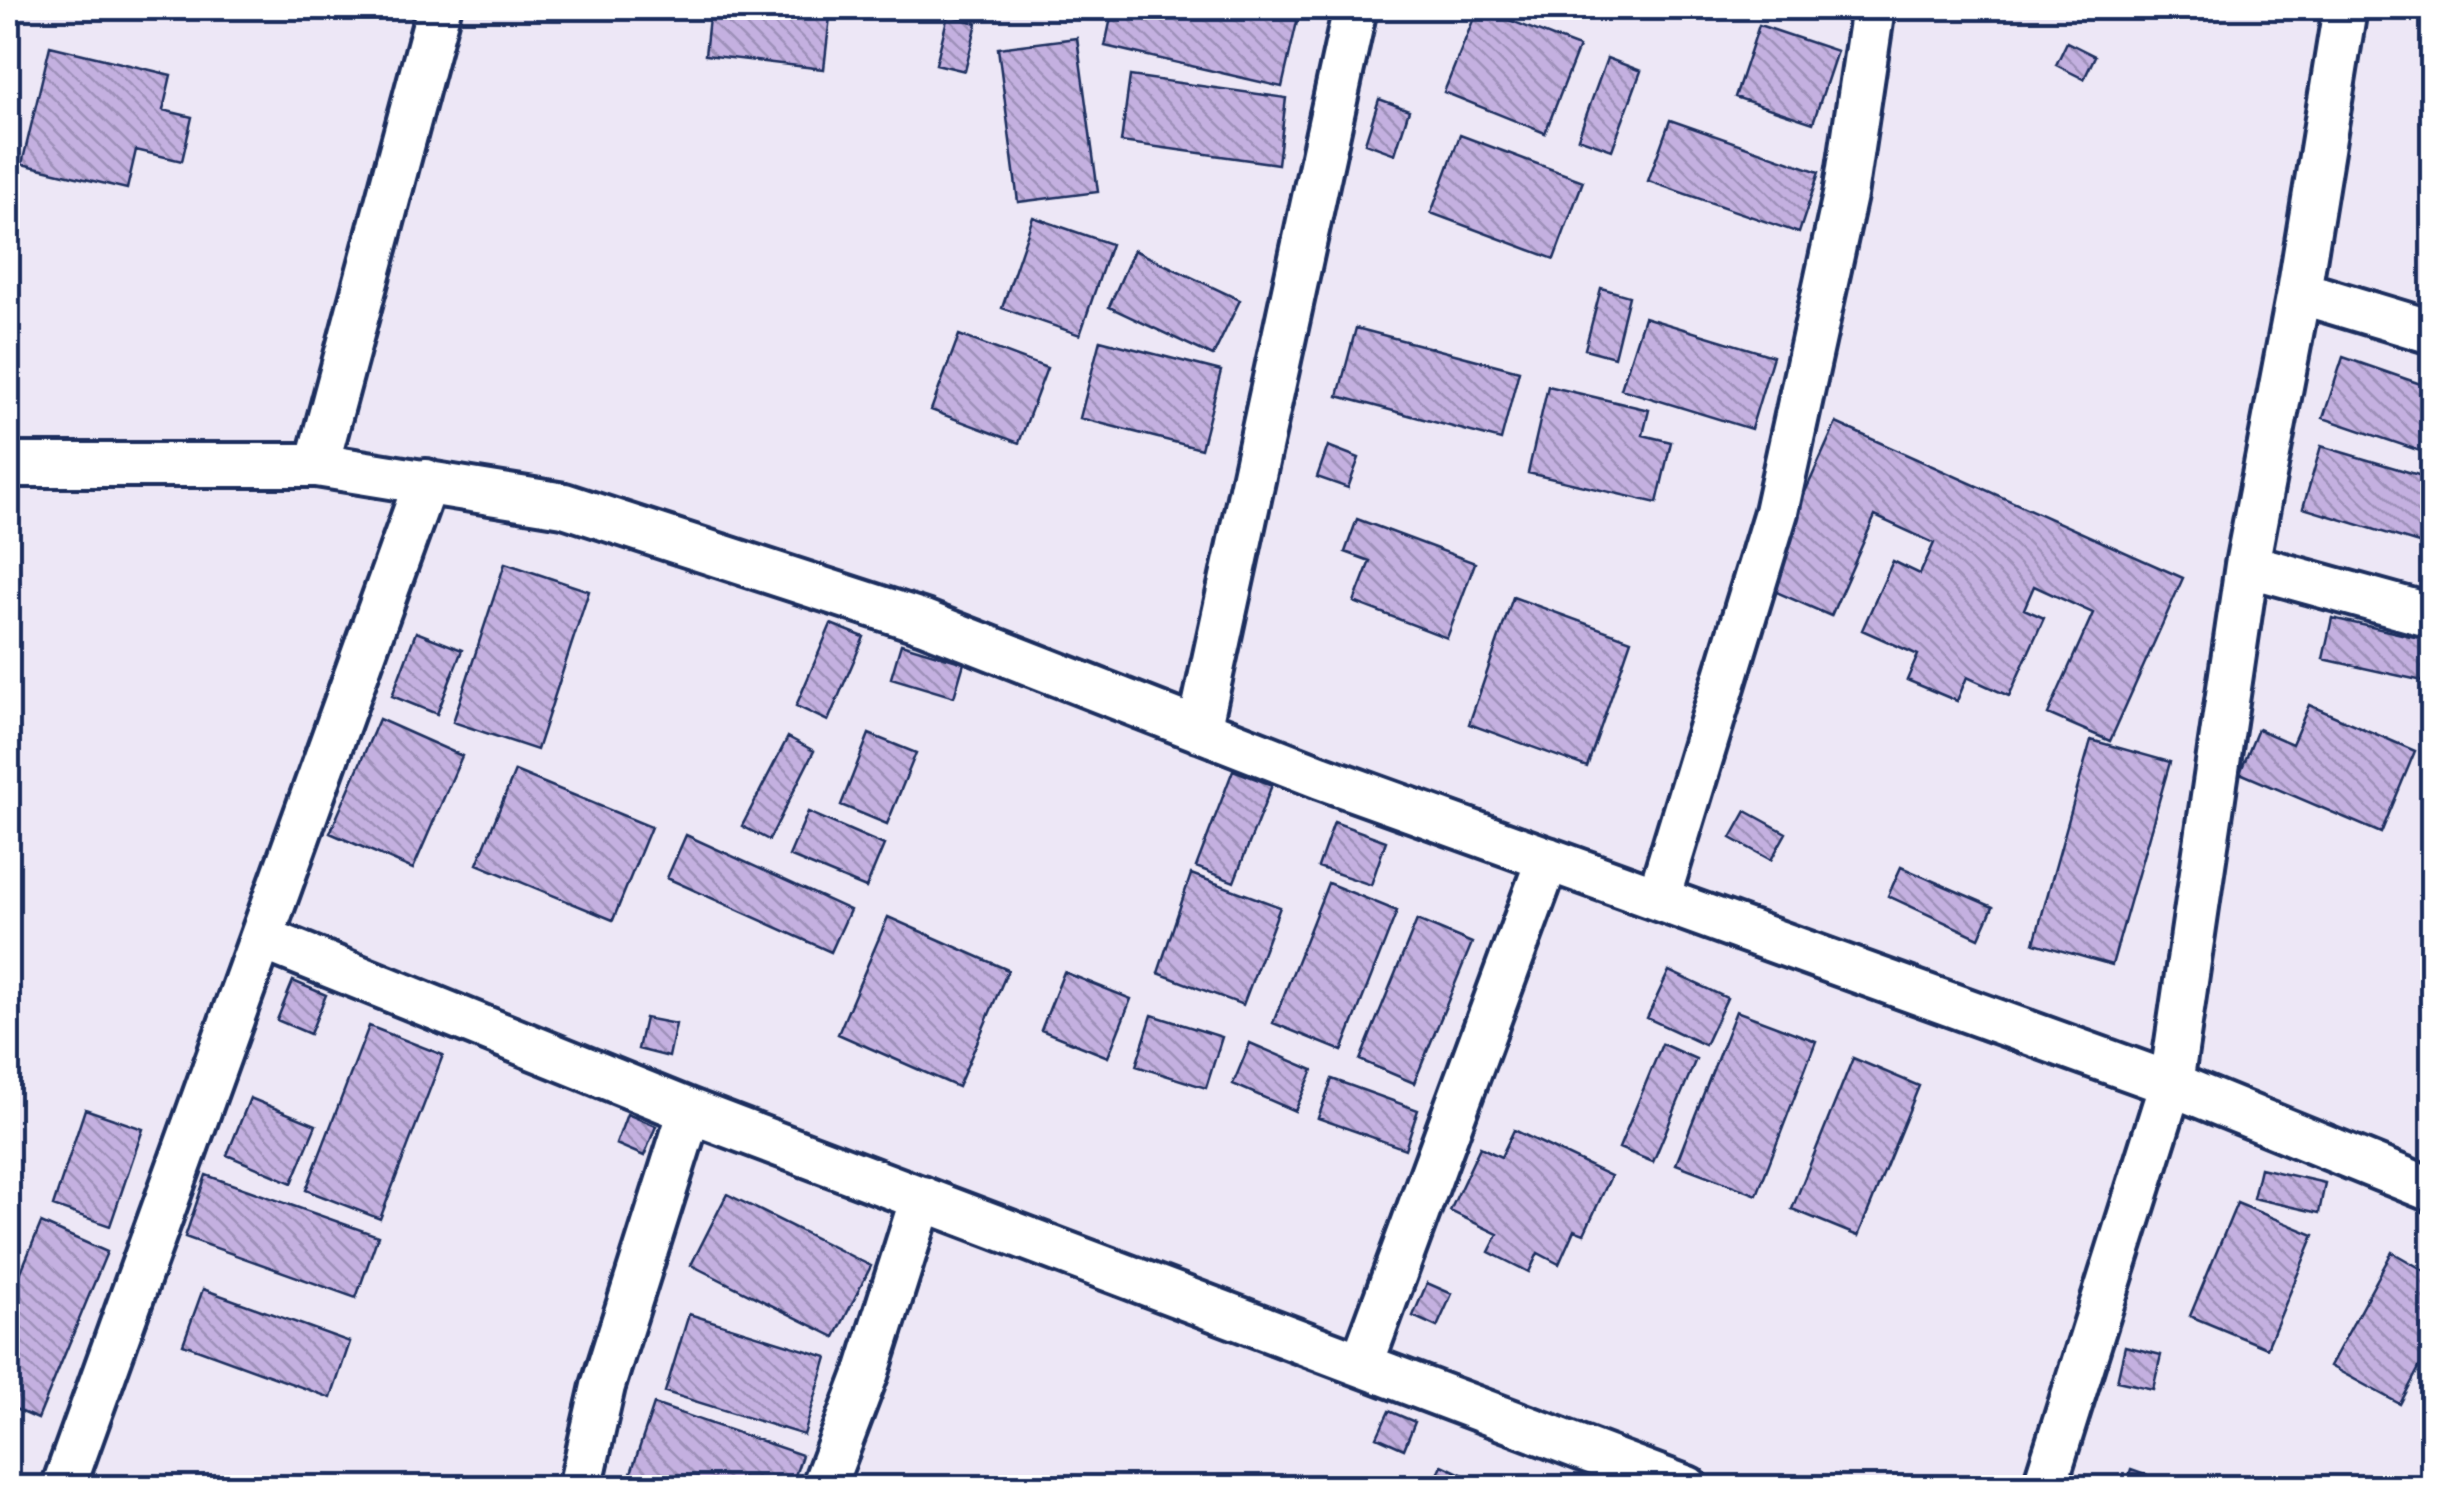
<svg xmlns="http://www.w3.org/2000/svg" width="2440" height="1495" viewBox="0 0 2440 1495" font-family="Sriracha,sans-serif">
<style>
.building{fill:url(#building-back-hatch);stroke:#1b2f5e;stroke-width:2.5}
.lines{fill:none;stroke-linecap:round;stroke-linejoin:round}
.street-casing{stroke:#1b2f5e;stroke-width:50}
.street{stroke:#fff;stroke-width:42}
</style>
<defs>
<pattern id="building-back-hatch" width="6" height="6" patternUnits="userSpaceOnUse" patternTransform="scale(2.5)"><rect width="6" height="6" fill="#c4b0e0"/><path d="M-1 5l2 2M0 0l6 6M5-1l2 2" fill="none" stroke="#9e90b9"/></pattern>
</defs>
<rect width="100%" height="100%" fill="#ede7f6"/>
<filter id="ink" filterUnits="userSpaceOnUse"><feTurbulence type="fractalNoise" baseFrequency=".01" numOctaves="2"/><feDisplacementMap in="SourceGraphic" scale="20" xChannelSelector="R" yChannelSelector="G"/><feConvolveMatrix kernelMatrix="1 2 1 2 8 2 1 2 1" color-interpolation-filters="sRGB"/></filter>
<g filter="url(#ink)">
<path class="building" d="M710 8H831L824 69 705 55Z
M1113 8H1277L1299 13 1282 87 1105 46Z
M1478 8 1579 47 1545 133 1444 92Z
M948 15 977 23 965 71 936 64Z
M1759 25 1837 51 1813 123 1735 97Z
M1077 38 1098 192 1018 202 998 48Z
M2067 42 2095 56 2084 79 2056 65Z
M50 46 171 75 163 110 192 117 182 161 136 150 127 189 22 164Z
M1607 58 1641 71 1612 150 1578 138Z
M1130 76 1286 98 1278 164 1121 142Z
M1379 99 1409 110 1395 154 1365 143Z
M1670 120 1819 172 1799 233 1648 181Z
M1460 135 1583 181 1554 259 1431 213Z
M1033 217 1111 244 1080 335 1002 308Z
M1134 250 1240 300 1213 356 1109 307Z
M1601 288 1629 296 1614 357 1585 349Z
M1644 317 1773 356 1751 429 1621 389Z
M1356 328 1519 371 1501 440 1338 396Z
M959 335 1047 368 1019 443 931 410Z
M1100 340 1221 371 1201 449 1080 418Z
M2343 357 2432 388V455L2323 418Z
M1548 386 1649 410 1643 435 1671 442 1657 503 1528 473Z
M1836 423 2183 578 2110 741 2048 714 2093 613 2034 586 2024 609 2044 618 2009 696 1967 677 1957 701 1907 680 1918 655 1862 630 1893 561 1920 574 1934 543 1875 516 1831 616 1763 586Z
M1328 446 1359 458 1348 488 1317 477Z
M2321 446 2432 479V547L2303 508Z
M1357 519 1475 563 1447 638 1354 602 1370 561 1345 552Z
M505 563 589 591 537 750 453 722Z
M1513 597 1631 640 1587 767 1469 724Z
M2332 618 2432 641 2423 681 2323 659Z
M831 624 864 637 828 721 796 706Z
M416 632 462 650 437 714 392 696Z
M901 644 964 663 954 697 891 678Z
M2309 705 2415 751 2381 833 2240 773 2258 729 2292 744Z
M379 719 462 756 413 869 330 833Z
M869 734 916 753 887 824 841 805Z
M788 737 814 751 769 840 742 826Z
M2091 740 2170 762 2112 965 2034 943Z
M1233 770 1272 785 1234 882 1196 867Z
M515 771 651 827 613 920 477 864Z
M1746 811 1786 833 1771 860 1731 838Z
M808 812 884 845 866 888 789 856Z
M1334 822 1386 841 1371 885 1318 867Z
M686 835 850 910 831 952 667 878Z
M1901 867 1993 907 1979 938 1888 896Z
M1191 874 1280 907 1243 1005 1158 973Z
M1328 883 1397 911 1342 1051 1273 1023Z
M888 917 1008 970 958 1087 838 1034Z
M1417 920 1472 943 1414 1083 1360 1060Z
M1669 971 1727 998 1705 1045 1647 1018Z
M1064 972 1131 999 1108 1057 1041 1030Z
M293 981 326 995 310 1034 277 1020Z
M1736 1011 1816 1041 1757 1195 1676 1164Z
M1152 1015 1222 1037 1206 1088 1136 1066Z
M645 1018 676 1024 669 1057 638 1049Z
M369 1026 443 1055 380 1219 306 1190Z
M1250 1043 1313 1070 1295 1111 1233 1084Z
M1662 1044 1696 1059 1653 1162 1619 1148Z
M1853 1058 1919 1086 1858 1236 1792 1209Z
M1332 1079 1418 1110 1405 1149 1318 1118Z
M250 1098 316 1125 292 1183 227 1155Z
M85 1109 143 1129 110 1226 53 1206Z
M627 1114 656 1126 644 1156 616 1144Z
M1514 1130 1611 1176 1584 1234 1574 1230 1559 1264 1538 1253 1529 1272 1489 1252 1498 1234 1450 1211 1480 1147 1501 1157Z
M2260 1168 2325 1183 2319 1213 2253 1198Z
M206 1175 378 1236 356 1298 185 1237Z
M727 1194 871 1266 835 1337 691 1265Z
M2237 1203 2314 1235 2267 1348 2190 1316Z
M41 1223 107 1252 38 1419 8 1406V1303Z
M2392 1252 2432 1275V1343L2400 1404 2330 1366Z
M1427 1283 1452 1294 1437 1327 1413 1316Z
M203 1289 350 1342 331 1398 183 1344Z
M689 1314 827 1357 804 1435 665 1392Z
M2125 1346 2161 1355 2153 1389 2117 1381Z
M654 1404 802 1455 791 1488H626Z
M1389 1411 1415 1422 1404 1449 1377 1437Z
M1442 1465 1491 1488H1432Z
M2131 1470 2182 1488H2125Z"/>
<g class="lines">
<g class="street-casing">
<path id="street" d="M2299 292 2432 332
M8 465H317L564 505 924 622 1320 777 2171 1084 2432 1190
M317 465 439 8
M2247 565 2432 616
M1199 730 1355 8
M1658 899 1776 512 1845 195 1873 8
M262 938 690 1111 1687 1488
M1362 1363 1548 859
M63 1488 426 481
M580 1488 603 1386 690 1111
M823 1488 867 1372 922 1198
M2044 1488 2171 1084 2247 565 2299 292 2345 8"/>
</g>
<use href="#street" class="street"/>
</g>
</g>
<rect width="2440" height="1495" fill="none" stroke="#fff" stroke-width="40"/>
<rect x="20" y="20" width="2400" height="1455" fill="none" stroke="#1b2f5e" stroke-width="4" filter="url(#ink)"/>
</svg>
